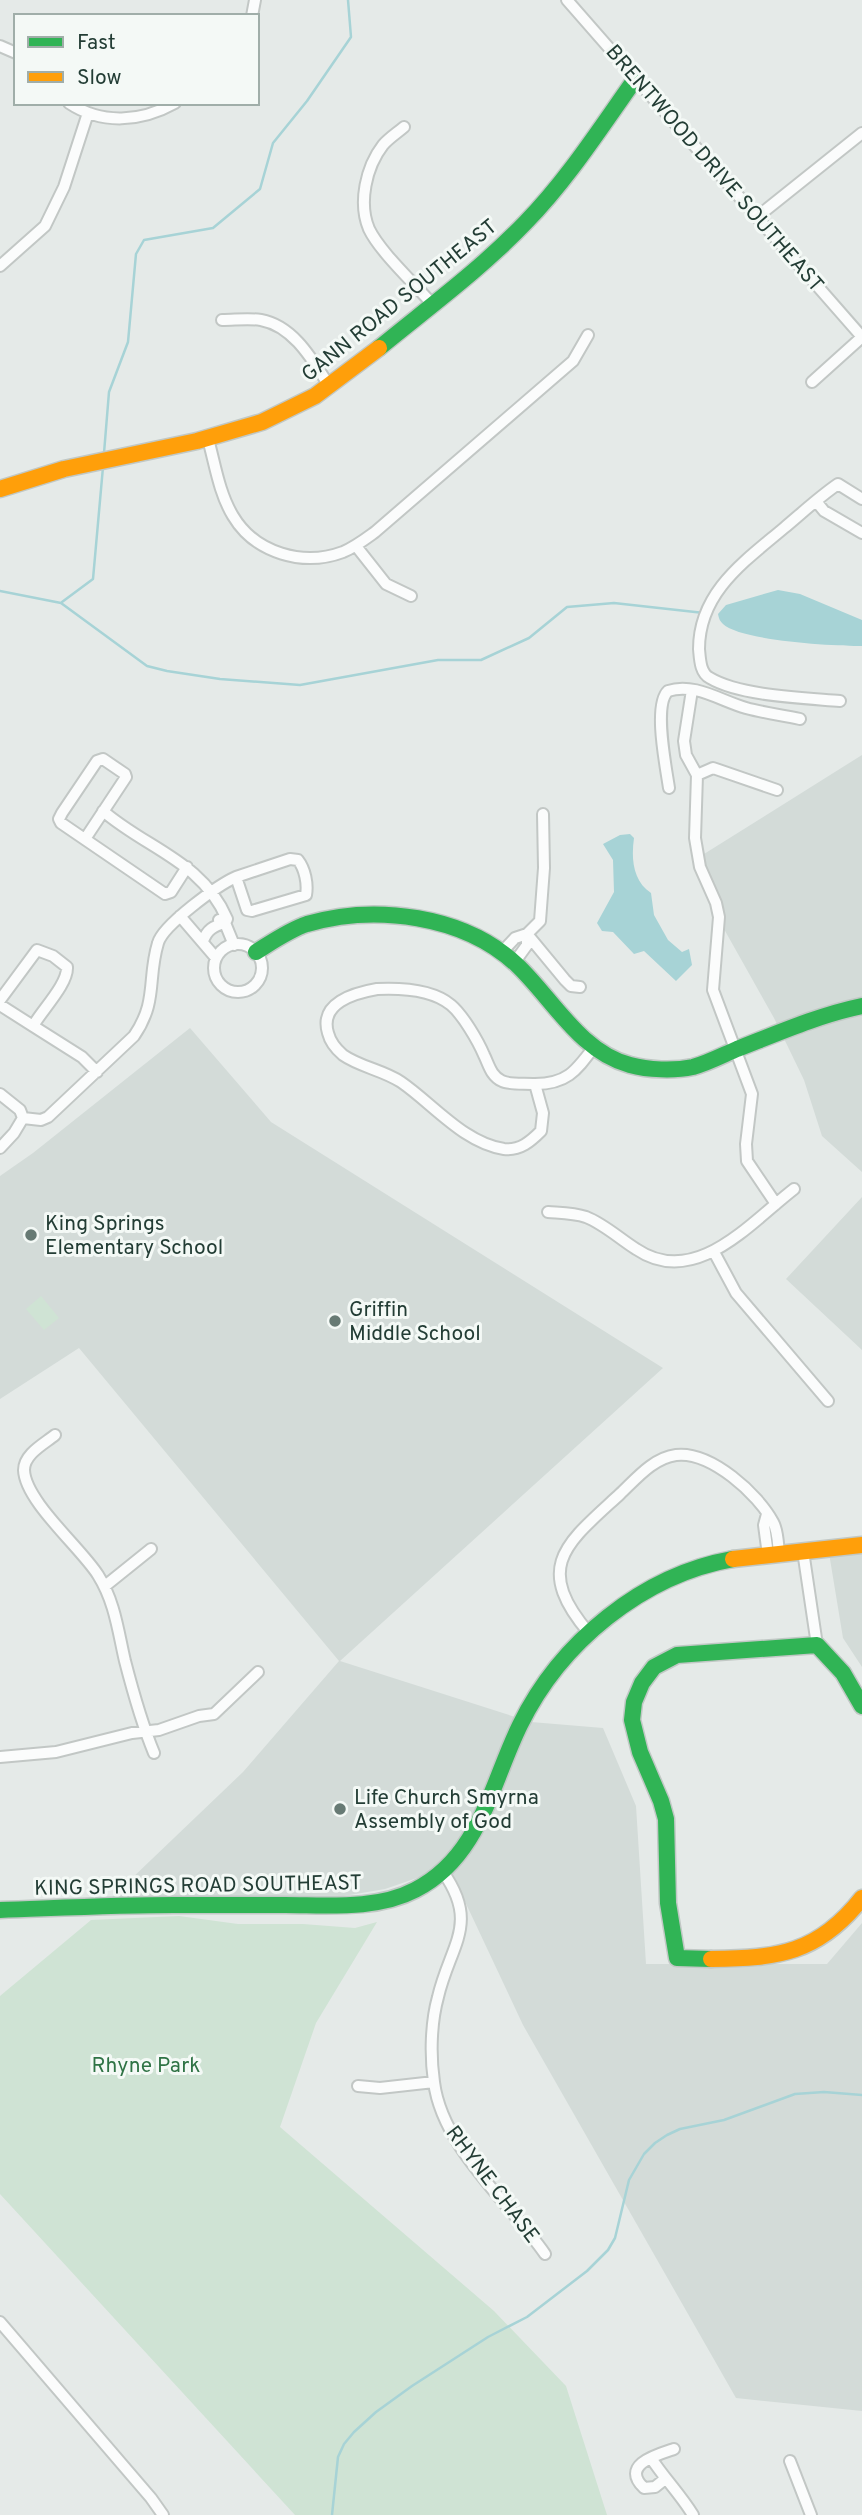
<svg xmlns="http://www.w3.org/2000/svg" width="862" height="2515" viewBox="0 0 862 2515" font-family="Overpass,sans-serif">
<style>
.built{fill:#d3dbd8}
.green{fill:#cfe3d4}
.water{fill:#a7d3d6}
.lines{fill:none;stroke-linecap:round;stroke-linejoin:round}
.stream{stroke:#a7d3d6;stroke-width:2.5}
.street-casing{stroke:#c2c7c5;stroke-width:14}
.fast-casing{stroke:#c1c8c5;stroke-width:19}
.slow-casing{stroke:#c1c8c5;stroke-width:19}
.street{stroke:#fbfcfc;stroke-width:10}
.fast{stroke:#30b455;stroke-width:16}
.slow{stroke:#ff9f0a;stroke-width:16}
.poi-dot{fill:#677a74;stroke:#f4f9f6;stroke-width:2.5}
.labels{text-anchor:middle;stroke-width:6;stroke-linejoin:round;paint-order:stroke}
.street-label{font-size:21px;fill:#233d35;stroke:#f4f9f6}
.poi-label{font-size:21px;fill:#233d35;stroke:#f4f9f6;text-anchor:start}
.park-label{font-size:21px;fill:#2f7345;stroke:#f4f9f6}
</style>
<rect width="100%" height="100%" fill="#e5eae8"/>
<path class="built" d="M862 755V1172L822 1136 804 1080 774 1018 715 913 704 854Z
M190 1028 271 1122 663 1368 340 1661 531 1722 603 1728 636 1806 646 1964H827L862 1923V2411L736 2398 523 2025 445 1859 420 1877 385 1889 308 1902 106 1903 243 1772 339 1661 79 1348 0 1399V1176L33 1153Z
M862 1197V1350L786 1279Z
M828 1547 862 1552V1667L843 1638Z"/>
<path class="green" d="M41 1296 59 1318 44 1330 26 1309Z
M179 1916 238 1924H303L355 1928 377 1922 316 2023 280 2127 494 2311 566 2386 607 2515H295L0 2194V1996L91 1920Z"/>
<path class="water" d="M778 590 800 594 862 620V646C835 646 741 641 723 624 719 620 719 618 718 614L726 605Z
M630 834 634 838C631 859 633 881 651 893L654 915 668 940 682 952 689 949 692 965 676 981 644 951 634 954 613 932 602 931 597 923 614 892 613 860 603 844 620 835Z"/>
<g class="lines">
<path class="stream" d="M104 453 109 392 128 342 136 254 144 240 213 228 260 189 273 143 307 101 351 37 348 0
M0 591 61 603 147 666 167 671 220 679 300 685 438 660H481L529 638 567 607 614 603 704 613
M62 602 93 579 103 467
M332 2515 338 2457 344 2444 354 2432 376 2412 412 2386 488 2337 527 2317 587 2271 608 2250 615 2238 629 2180 644 2154 655 2143 667 2135 680 2129 724 2120 795 2094 824 2092 862 2095"/>
<g class="street-casing">
<path id="street" d="M567 0 862 337
M252 16 255 0
M0 46 16 53
M69 103C102 125 141 122 175 103
M404 127C397 133 389 138 383 145 366 167 358 203 369 229 380 252 415 284 433 305
M757 217 862 133
M0 266 45 226 64 187 88 113
M222 320C235 320 248 318 261 320 294 326 313 361 330 387
M812 382 862 337
M208 439C215 464 219 493 233 516 255 553 303 567 343 552 355 547 364 540 375 532L573 361 588 335
M816 501 824 511 862 533
M356 546 386 584 411 596
M692 690 684 741 686 755 697 775 695 838 700 867 716 903 719 917 713 990 752 1094 746 1144 747 1161 776 1204
M840 701C805 698 740 696 710 678 700 673 700 659 699 649 699 592 745 561 784 528 802 513 819 497 838 484L862 499
M697 775 713 768 777 790
M669 788C666 767 653 705 668 691 694 682 721 701 746 708 764 713 782 715 800 719
M103 811C147 849 202 861 227 919L225 923
M85 839 126 777 125 774 103 759 97 761 62 813 59 819 61 823 165 894 171 892 187 867
M290 859 298 860C305 869 308 884 306 895L252 911 247 910 236 877Z
M180 916 216 958
M219 920 225 923 234 945
M527 934 565 980 571 986 580 987
M203 941C207 930 213 926 225 923
M214 968a24 24 0 1 1 48 0a24 24 0 1 1-48 0Z
M501 953 515 938 527 934
M514 963 527 945V934L540 921 544 868 543 814
M377 989C399 988 432 989 451 1005 463 1015 478 1041 484 1055 489 1065 491 1076 502 1081 510 1085 525 1083 535 1084L543 1113 541 1131C531 1141 520 1151 504 1149 464 1143 433 1104 401 1082 383 1070 360 1067 343 1055 336 1049 330 1041 328 1033 319 1003 354 993 377 989Z
M0 1000 37 950 53 956 67 967C68 984 42 1010 33 1026L0 1005
M33 1026 82 1057 97 1072
M535 1084C567 1084 576 1071 594 1047
M0 1094 20 1110 23 1118 14 1133 0 1148
M23 1118 41 1120 48 1117 134 1036C158 1001 147 979 158 943 163 925 218 885 236 877
M548 1212C561 1213 574 1213 586 1217 604 1224 620 1239 636 1249 695 1289 750 1223 794 1189
M714 1252 736 1293 828 1401
M55 1435C44 1444 24 1454 24 1470 25 1501 81 1548 98 1575 115 1602 118 1631 125 1661 133 1692 142 1724 154 1753
M767 1514 764 1525 768 1555
M803 1551 817 1645
M105 1586 151 1549
M589 1633C532 1566 567 1543 620 1494 636 1479 653 1458 676 1455 711 1451 758 1494 773 1522 778 1531 778 1544 779 1554
M0 1757 56 1752 132 1733 159 1730 199 1716 214 1714 258 1672
M443 1872C480 1924 450 1945 438 1997 431 2022 430 2055 434 2082 442 2147 509 2202 545 2254
M358 2086 380 2088 434 2082
M0 2322 151 2498 163 2515
M651 2458C664 2478 680 2494 693 2515
M790 2461 811 2515
M665 2479 655 2487 644 2488C620 2465 656 2455 674 2449"/>
</g>
<g class="fast-casing">
<path id="fast" d="M379 348C429 307 481 269 526 222 568 179 601 127 636 78
M256 952C272 942 289 930 307 924 375 904 464 915 517 965 552 998 580 1052 630 1065 648 1070 674 1071 693 1067 708 1063 723 1055 737 1049 778 1033 819 1015 862 1006
M0 1910C58 1908 116 1905 174 1905 211 1905 248 1905 285 1905 327 1905 377 1910 415 1890 480 1857 491 1784 520 1725 560 1643 642 1575 733 1559
M711 1959 677 1958 668 1903 666 1819 661 1801 640 1752 632 1720 634 1702 642 1683 654 1667 677 1655 817 1645 843 1673 862 1706"/>
</g>
<g class="slow-casing">
<path id="slow" d="M0 489 64 469 197 441 262 422 315 396 379 348
M733 1559 862 1545
M711 1959C778 1958 818 1954 862 1898"/>
</g>
<use href="#street" class="street"/>
<use href="#fast" class="fast"/>
<use href="#slow" class="slow"/>
</g>
<g class="poi-dot">
<circle cx="31" cy="1235" r="7"/>
<circle cx="335" cy="1321" r="7"/>
<circle cx="340" cy="1809" r="7"/>
</g>
<g class="labels">
<g class="street-label">
<text transform="translate(715 168) rotate(49)" y="7">BRENTWOOD DRIVE SOUTHEAST</text>
<text transform="translate(399 300) rotate(-39)" y="7">GANN ROAD SOUTHEAST</text>
<text transform="translate(198 1885) rotate(-1)" y="7">KING SPRINGS ROAD SOUTHEAST</text>
<text transform="translate(493 2184) rotate(53)" y="7">RHYNE CHASE</text>
</g>
<g class="poi-label">
<text x="45" y="1230">King Springs<tspan x="45" dy="24">Elementary School</tspan></text>
<text x="349" y="1316">Griffin<tspan x="349" dy="24">Middle School</tspan></text>
<text x="354" y="1804">Life Church Smyrna<tspan x="354" dy="24">Assembly of God</tspan></text>
</g>
<g class="park-label">
<text x="146" y="2072">Rhyne Park</text>
</g>
</g>
<rect x="14" y="14" width="245" height="91" fill="#f4f9f6" stroke="#a0aea9" stroke-width="2"/>
<rect x="28" y="37" width="35" height="10" fill="#30b455" stroke="#a0aea9" stroke-width="2"/>
<text x="77" y="49" font-size="21" fill="#233d35">Fast</text>
<rect x="28" y="72" width="35" height="10" fill="#ff9f0a" stroke="#a0aea9" stroke-width="2"/>
<text x="77" y="84" font-size="21" fill="#233d35">Slow</text>
</svg>
